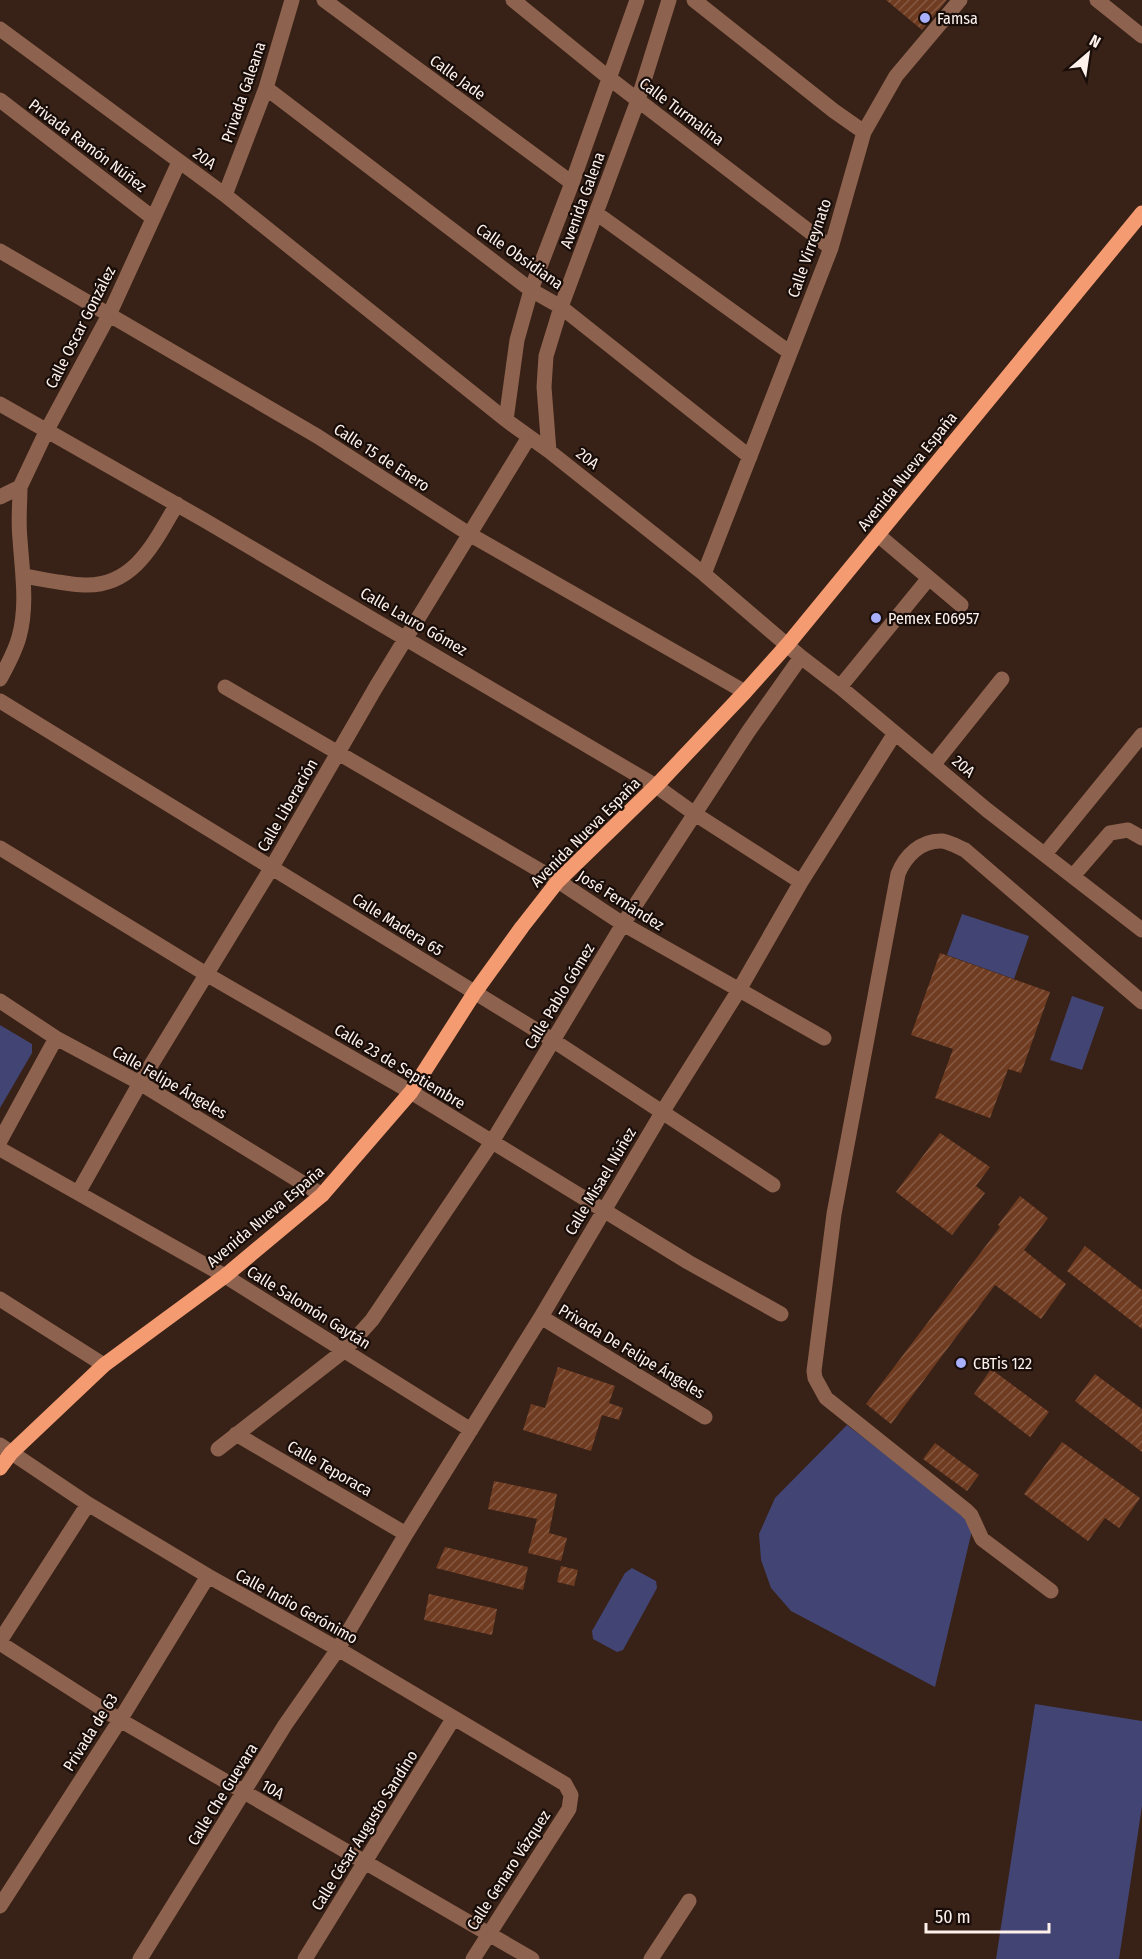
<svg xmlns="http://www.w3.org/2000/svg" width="1142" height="1959" viewBox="0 0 1142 1959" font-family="'Fira Sans Condensed',sans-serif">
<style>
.grass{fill:#424573}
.building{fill:url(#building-hatch)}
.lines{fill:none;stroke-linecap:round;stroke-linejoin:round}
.minor{stroke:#8d624e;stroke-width:15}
.major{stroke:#f49b71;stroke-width:15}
.poi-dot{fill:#a9b0fc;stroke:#180d09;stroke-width:2}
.labels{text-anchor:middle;stroke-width:4.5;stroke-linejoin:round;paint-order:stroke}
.poi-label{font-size:16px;fill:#fef1eb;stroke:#180d09;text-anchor:start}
.street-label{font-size:16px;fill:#fef1eb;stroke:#180d09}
</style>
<defs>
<pattern id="building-hatch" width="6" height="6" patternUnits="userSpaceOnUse" patternTransform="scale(1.5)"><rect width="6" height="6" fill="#6f3c22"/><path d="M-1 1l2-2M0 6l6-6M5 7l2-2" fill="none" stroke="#855942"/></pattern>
</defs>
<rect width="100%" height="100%" fill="#382116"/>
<path class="grass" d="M962 914 1029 936 1014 979 947 955Z
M1072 996 1104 1007 1082 1070 1050 1060Z
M0 1025 32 1044V1053L0 1108Z
M847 1425 974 1522 935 1687 791 1611 771 1588 761 1560 759 1534 775 1498Z
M632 1568 656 1581 657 1588 623 1650 617 1652 593 1639 592 1631 625 1573Z
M1035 1704 1142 1721V1806L1119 1959H996Z"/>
<path class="building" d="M886 0H947L922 30Z
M940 953 1050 992 1021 1073 1008 1069 990 1118 935 1098 953 1049 911 1035Z
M940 1133 990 1167 976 1186 985 1193 952 1235 896 1192Z
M1020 1196 1048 1218 1024 1250 1066 1284 1041 1319 995 1285 891 1424 866 1404 1000 1227 998 1225Z
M1085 1246 1142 1290V1329L1067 1271Z
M558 1367 615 1386 609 1403 623 1408 619 1420 602 1415 591 1451 523 1430 531 1404 545 1408Z
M991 1369 1049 1412 1030 1437 974 1394Z
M1095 1374 1142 1409V1452L1075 1401Z
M1062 1442 1140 1498 1119 1528 1105 1518 1088 1541 1024 1494Z
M935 1443 979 1475 967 1491 923 1459Z
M494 1481 557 1494 549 1533 567 1538 561 1561 528 1553 537 1519 488 1509Z
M445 1547 528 1567 523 1590 436 1568Z
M561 1566 578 1570 574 1586 557 1582Z
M429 1594 497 1609 492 1635 424 1620Z"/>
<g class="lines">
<path class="minor" d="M324 0 572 183
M513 0 609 78 831 248
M694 0 834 111 864 132
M1097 0 1142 36
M0 29 225 195 506 420 549 451 704 574 801 657 840 687 987 810 1142 930
M266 88 531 290 561 307 750 457
M0 100 153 218
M225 195 266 88 292 0
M596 213 789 352
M0 251 317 436 469 534 745 692
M0 404 204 520 656 786 695 814 801 882
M506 420 517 340 531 290 572 183 637 0
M549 451 544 387 546 356 561 307 638 100 669 0
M0 497 20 487 47 430 109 315 179 162
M878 535 961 605
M704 574 831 248 864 132 896 76 960 0
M23 576C43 579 64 584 84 585 135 587 155 541 177 504
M0 679C7 666 15 652 19 637 28 605 22 571 20 539 18 521 20 504 20 487
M225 687 558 881 623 924 824 1038
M840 687 929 578
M0 701 554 1041 773 1185
M934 764 1002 679
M0 848 206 974 411 1092 688 1262 781 1314
M1045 854 1142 735
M1073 876 1110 833 1128 830 1142 838
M0 1001 56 1038 140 1083 322 1195
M0 1141 56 1038
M0 1149 225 1276 471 1430
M78 1193 140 1083 272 867 376 687 529 437
M0 1299 104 1365
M541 1317 705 1417
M236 1434 406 1534
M0 1445 88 1504 208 1576 338 1649 565 1784 571 1795 569 1809 473 1959
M218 1449 345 1350 372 1320 492 1142 623 924 748 732 801 657
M1051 1591 982 1539 971 1515 966 1510 826 1398 815 1378 814 1371 834 1214 898 874C905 856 921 840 942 841 950 842 958 847 965 850L1142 1002
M0 1641 88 1504
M0 1643 120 1720 532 1959
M0 1906 120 1720 208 1576
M140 1959 285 1725 338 1649 406 1534 541 1317 663 1111 739 990 801 882 895 733
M305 1959 453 1719
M651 1959 689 1901"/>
<path class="major" d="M0 1468 11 1453 104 1365 225 1276 322 1195 411 1092 475 992 522 927 558 881 656 786 745 692 788 644 1142 213"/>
</g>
<g class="poi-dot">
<circle cx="925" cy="18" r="6"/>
<circle cx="876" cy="618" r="6"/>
<circle cx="961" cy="1363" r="6"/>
</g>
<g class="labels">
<g class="poi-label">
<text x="937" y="24">Famsa</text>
<text x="888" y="624">Pemex E06957</text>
<text x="973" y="1369">CBTis 122</text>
</g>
<g class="street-label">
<text transform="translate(458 77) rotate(36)" y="6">Calle Jade</text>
<text transform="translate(243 92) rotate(-71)" y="6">Privada Galeana</text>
<text transform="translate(682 111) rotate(37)" y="6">Calle Turmalina</text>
<text transform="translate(88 145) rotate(37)" y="6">Privada Ramón Núñez</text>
<text transform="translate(205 158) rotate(36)" y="6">20A</text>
<text transform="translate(582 200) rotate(-70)" y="6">Avenida Galena</text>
<text transform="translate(809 248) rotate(-71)" y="6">Calle Virreynato</text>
<text transform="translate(520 256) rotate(35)" y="6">Calle Obsidiana</text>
<text transform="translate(80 327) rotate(-63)" y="6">Calle Oscar González</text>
<text transform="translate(382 457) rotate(33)" y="6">Calle 15 de Enero</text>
<text transform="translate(588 458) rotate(38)" y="6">20A</text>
<text transform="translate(907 471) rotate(-51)" y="6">Avenida Nueva España</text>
<text transform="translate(414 621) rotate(30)" y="6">Calle Lauro Gómez</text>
<text transform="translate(964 766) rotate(41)" y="6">20A</text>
<text transform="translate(287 805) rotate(-60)" y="6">Calle Liberación</text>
<text transform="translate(585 832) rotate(-45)" y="6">Avenida Nueva España</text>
<text transform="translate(621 900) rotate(32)" y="6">José Fernández</text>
<text transform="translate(398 924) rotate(32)" y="6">Calle Madera 65</text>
<text transform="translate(559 996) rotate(-59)" y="6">Calle Pablo Gómez</text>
<text transform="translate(400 1066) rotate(31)" y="6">Calle 23 de Septiembre</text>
<text transform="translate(170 1082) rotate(30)" y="6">Calle Felipe Ángeles</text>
<text transform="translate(600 1181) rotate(-59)" y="6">Calle Misael Núñez</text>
<text transform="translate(265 1216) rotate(-40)" y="6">Avenida Nueva España</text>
<text transform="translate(309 1307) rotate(32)" y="6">Calle Salomón Gaytán</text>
<text transform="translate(632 1351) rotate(31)" y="6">Privada De Felipe Ángeles</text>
<text transform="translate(330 1468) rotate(30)" y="6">Calle Teporaca</text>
<text transform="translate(297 1606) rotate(29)" y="6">Calle Indio Gerónimo</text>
<text transform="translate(90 1732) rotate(-58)" y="6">Privada de 63</text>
<text transform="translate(273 1789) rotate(30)" y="6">10A</text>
<text transform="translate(222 1794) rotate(-58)" y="6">Calle Che Guevara</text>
<text transform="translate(364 1830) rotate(-58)" y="6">Calle César Augusto Sandino</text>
<text transform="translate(508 1870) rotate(-57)" y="6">Calle Genaro Vázquez</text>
</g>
</g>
<g transform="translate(1088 54) rotate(29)" stroke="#180d09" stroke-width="4.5" paint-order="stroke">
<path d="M0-4.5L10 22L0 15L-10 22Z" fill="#fef1eb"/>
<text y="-9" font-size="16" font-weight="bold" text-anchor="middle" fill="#fef1eb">N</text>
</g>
<path d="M926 1923v9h123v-9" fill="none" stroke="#fef1eb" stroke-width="3"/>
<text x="935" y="1923" font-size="18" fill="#fef1eb" stroke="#180d09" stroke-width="4.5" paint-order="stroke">50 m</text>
</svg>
